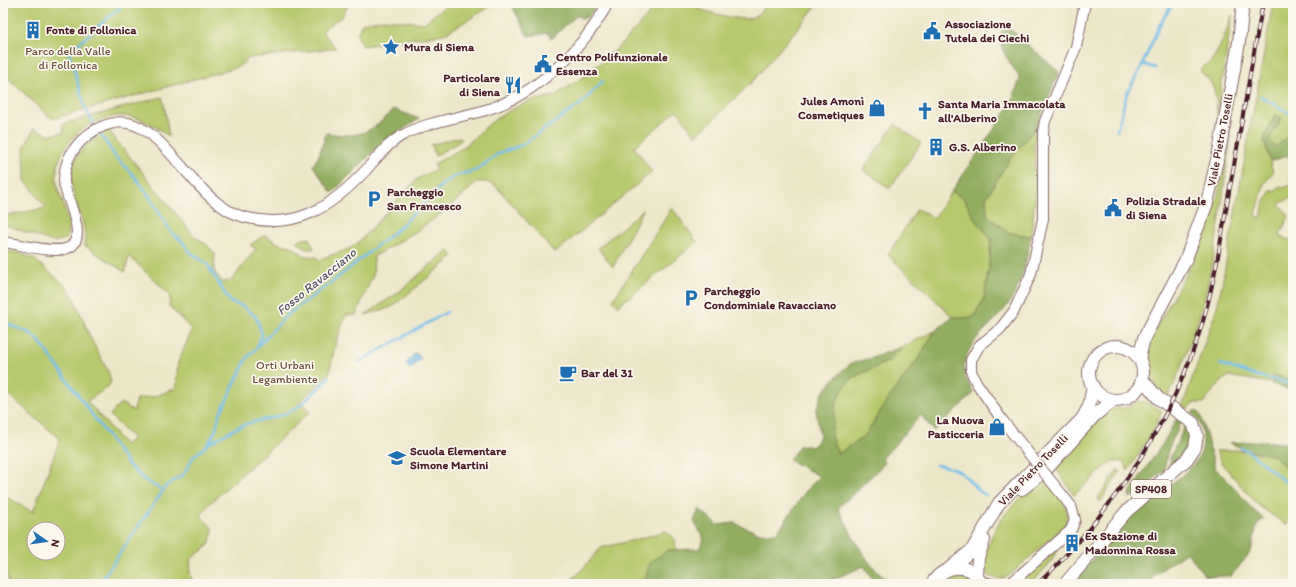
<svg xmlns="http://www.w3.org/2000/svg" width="1296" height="587" viewBox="0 0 1296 587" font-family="Itim,sans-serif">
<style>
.green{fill:#b7c96d;stroke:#80744c;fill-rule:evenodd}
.forest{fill:#91ad60;stroke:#6e6646}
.water{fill:#6ebde9;stroke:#5c6e8a}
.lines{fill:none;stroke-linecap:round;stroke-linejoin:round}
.stream{stroke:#6ebde9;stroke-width:2.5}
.secondary-casing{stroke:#836563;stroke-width:12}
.primary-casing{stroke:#836563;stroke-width:14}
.secondary{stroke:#fff;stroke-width:10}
.primary{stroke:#fff;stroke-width:12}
.rail-casing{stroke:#4a1f2b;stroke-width:4}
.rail{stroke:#fbf7ec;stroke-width:2.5;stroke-dasharray:8;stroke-linecap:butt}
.secondary-bridge-casing{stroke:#836563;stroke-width:12;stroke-linecap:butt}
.secondary-bridge{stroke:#fff;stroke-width:10}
.labels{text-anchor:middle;stroke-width:3.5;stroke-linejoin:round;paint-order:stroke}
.shield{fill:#fbf7ec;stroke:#7f6065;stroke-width:1}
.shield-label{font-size:11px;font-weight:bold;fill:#4a1f2b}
.poi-label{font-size:12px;font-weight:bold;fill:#4a1f2b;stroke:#fbf7ec;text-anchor:start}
.park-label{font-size:12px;fill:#6b523f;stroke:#fbf7ec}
.street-label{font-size:12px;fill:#4a1f2b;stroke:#fbf7ec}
.water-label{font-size:13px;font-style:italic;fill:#57566e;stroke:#fbf7ec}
</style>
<rect width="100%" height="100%" fill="#fbf7ec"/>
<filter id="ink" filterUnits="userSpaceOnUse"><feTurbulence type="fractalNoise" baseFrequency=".025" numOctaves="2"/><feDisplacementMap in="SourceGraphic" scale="8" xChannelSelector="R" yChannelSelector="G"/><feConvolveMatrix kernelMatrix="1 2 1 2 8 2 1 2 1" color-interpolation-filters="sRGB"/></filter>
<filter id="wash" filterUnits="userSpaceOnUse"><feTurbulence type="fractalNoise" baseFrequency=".012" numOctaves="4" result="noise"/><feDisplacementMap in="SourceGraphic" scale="16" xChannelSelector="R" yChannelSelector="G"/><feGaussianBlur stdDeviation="0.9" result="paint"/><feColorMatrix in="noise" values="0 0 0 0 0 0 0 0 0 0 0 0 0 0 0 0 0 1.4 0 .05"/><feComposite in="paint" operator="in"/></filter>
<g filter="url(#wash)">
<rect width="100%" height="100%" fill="#ede7ca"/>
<path class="green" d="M5 3H336L348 5 342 17 330 24 322 32 336 48 249 58 238 67 52 119 8 78 3 75V9Z
M449 3H496L444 34 363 46 357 35 362 23 383 19 424 23Z
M699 3 698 9C710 12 744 23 754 17 760 14 763 8 767 3L818 4 752 82 696 136 677 110 634 147 652 172 555 253 496 186 487 182H477C447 212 412 236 374 256L373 275 356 315H346L336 342 329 374 300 401 310 412 208 505 201 516 213 529 209 545 191 559 190 574 194 584H9L3 561V495L33 512 60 439 3 390V251L20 253 34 259 67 287 75 300 90 337 109 373 111 382 108 387 87 401 125 445 133 439 110 415 121 403 134 411 136 399 156 396 176 388 178 362 192 330 169 306 170 295 129 256 125 272 84 245C87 232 82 220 78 209 64 169 72 150 108 130L195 237 206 244 215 254 214 271 222 282 231 281 256 249 250 245 265 235 279 244 291 246 305 256 317 257 318 260 351 248 358 243 417 179 436 169 434 164 464 147 489 124 505 113 529 101 555 96 586 75 618 48 658 4ZM34 529H58V553H34Z
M1273 3H1293V149L1276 147 1269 140 1281 118 1275 114 1264 139 1273 172 1264 184 1256 215 1261 218 1263 207 1271 189 1273 192 1277 190 1278 187 1282 186 1283 188 1293 184 1290 177 1293 175V200L1290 198 1279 204 1289 216 1279 236 1293 241V381L1275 375 1271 383 1228 376 1216 387 1204 403H1193L1187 409 1182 407 1216 311 1223 279Z
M1232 15 1217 116C1215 94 1218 87 1200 71 1203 65 1207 65 1211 61 1221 49 1226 30 1232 15Z
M162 97 164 104 169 137C152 122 128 110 105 119 99 121 91 123 85 127 64 142 51 166 59 192 64 208 72 223 66 239L53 242 3 224V216L46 208 25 180 24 148 34 128 49 135 64 132 62 124Z
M895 124 921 143 890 188 863 170Z
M1036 127 1034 146 1036 191 1031 236 1009 233 987 215 986 198 1009 160Z
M1231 136C1223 193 1217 252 1202 307 1193 338 1181 368 1168 398 1166 397 1162 395 1160 393 1152 385 1146 353 1148 342 1168 305 1191 270 1206 231 1218 201 1224 168 1231 136Z
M459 137 462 139 459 142 435 156 433 148 430 145Z
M952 191 965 200 973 216 991 239 989 267 984 298 973 318 953 317 888 255 917 209 934 218Z
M672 208 697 242 618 306 613 300Z
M643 210 613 267 598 248Z
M309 238 314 249H306L296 241Z
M448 250 453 257 392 307 365 315 399 292Z
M935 331 916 362 890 396 865 436 838 454 831 436 836 403 842 390 852 378 889 361 904 346Z
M1137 401 1146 402 1162 411 1154 430 1128 471 1124 462 1112 461 1074 495 1055 467 1105 411C1118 405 1123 413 1137 401Z
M1236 450 1265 453 1275 456 1293 475V515L1286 525 1258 505 1222 464 1216 451Z
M1117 470H1119L1120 472 1100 502 1098 498Z
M1044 478C1055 493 1073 505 1065 525L1010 575 1000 579 990 577 983 565C989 527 1013 501 1044 478Z
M666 531 675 539 676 550H668L653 584H566L576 576 601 548 642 538Z
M1058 548 1051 562 1031 584H1020Z
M953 572 967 575 976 584H937L940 579Z"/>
<path class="forest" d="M513 3H597L589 16 582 19 577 15 551 39 548 33 528 36 511 4Z
M1007 28 1011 30 1059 72 1036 127 1009 160 986 198 987 215 1009 233 1031 236C1026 260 1023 282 1009 303 994 326 964 340 964 371 964 378 971 387 974 393L934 431 921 415 882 459 885 463 838 508C852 534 867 570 894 584H876L864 566 823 584H653L645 579 650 562 668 550 699 549 704 539 694 521 699 509 718 525 734 523 759 533H777L806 491 819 476 789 460 800 445 813 447 820 436 816 411 822 394 834 379 851 363 872 358 904 346 889 361 852 378 842 390 836 403 831 436 838 454 865 436 890 396 916 362 935 331 953 317 973 318 984 298 989 267 991 239 973 216 965 200 952 191 1011 104 1020 79C1012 64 997 49 1001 32Z
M394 109 419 119 384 141 332 193 313 166 319 155 326 133C362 138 369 134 394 109Z
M1275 114 1282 118 1269 140 1276 147 1287 136 1293 139 1290 147 1293 149V159L1290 160 1288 155 1273 161 1270 160 1264 139Z
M1274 375 1293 381V391L1271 383Z
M1194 411H1197L1201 416 1215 468 1236 489 1253 510 1264 519 1257 524 1251 552 1231 576H1205L1187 552 1154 575 1150 584H1072C1092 561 1112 535 1134 513 1151 496 1190 475 1200 455 1206 441 1203 422 1192 413Z
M1177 418 1182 420 1168 450 1164 471 1130 498 1129 493 1162 445Z
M1186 423C1200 445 1184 453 1169 468L1171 456Z
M1260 441 1293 444V475L1275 456 1246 450 1230 443Z"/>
<path class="water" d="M415 353 421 358 411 369 405 365Z"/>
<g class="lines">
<path class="stream" d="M1143 64 1155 68
M1260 96 1293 115
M96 128 85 108 69 52 125 3
M1117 131 1127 93 1141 68 1159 26 1173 3
M99 132 115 156 136 178 149 196 171 232 182 241 190 252 207 264 230 302 243 306 256 317 262 334 258 345
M3 322 30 333 40 342 129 466 147 482 163 490
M359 362 447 312
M1220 364 1250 374 1293 384
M208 444C220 437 232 429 246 424 261 419 278 419 293 410 306 402 318 389 329 377
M1241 448 1248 451 1293 488
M936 465C947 467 957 468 965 476 973 483 976 491 986 495
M99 584 166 486 184 474 193 457 207 445 215 432 219 416 247 358 287 315 336 279 399 228 445 182 458 175 477 170 499 153 522 145 582 103 603 81"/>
</g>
</g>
<g filter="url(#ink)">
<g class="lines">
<g class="secondary-casing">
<path id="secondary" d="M3 242C20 244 49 253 65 249 92 242 65 198 64 182 64 166 70 152 81 141 90 132 102 125 114 123 162 113 193 205 244 217 296 231 331 207 365 171 376 159 387 144 401 136 428 121 460 118 489 109 538 93 584 48 608 3
M1002 420 976 382 971 371V360L979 346 1000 329 1014 311 1031 274 1043 219V132L1045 121 1076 47 1085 3
M980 581 992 584
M1010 584 1071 530 1075 520 1071 506"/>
</g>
<g class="primary-casing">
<path id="primary" d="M1089 373a27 27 0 1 1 54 0a27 27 0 1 1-54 0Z
M1139 359 1144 338 1185 261 1207 203 1220 147 1239 42 1243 3
M1022 489 1045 471 1094 416 1114 400
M950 568 972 550 999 503 1082 419 1089 406 1093 386
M977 576 978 558 984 540
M932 584C942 564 973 561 981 584
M1065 584 1126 512 1187 459 1195 447 1197 435 1193 423 1158 398 1142 379"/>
</g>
<use href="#secondary" class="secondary"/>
<use href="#primary" class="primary"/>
<g class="rail-casing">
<path id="rail" d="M1038 584C1113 511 1173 422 1203 321 1215 279 1222 235 1229 192 1241 129 1251 66 1263 3"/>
</g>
<use href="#rail" class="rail"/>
<g class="secondary-bridge-casing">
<path id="secondary-bridge" d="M1002 420 1071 506"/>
</g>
<use href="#secondary-bridge" class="secondary-bridge"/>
</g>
</g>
<defs>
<g id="building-bare" transform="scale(1.38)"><path d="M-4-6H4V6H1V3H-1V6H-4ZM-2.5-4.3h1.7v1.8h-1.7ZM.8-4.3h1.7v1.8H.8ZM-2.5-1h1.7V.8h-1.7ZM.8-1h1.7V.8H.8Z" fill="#1f6fb2" stroke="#fbf7ec" stroke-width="2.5" paint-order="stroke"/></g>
<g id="civic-bare" transform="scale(1.38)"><path d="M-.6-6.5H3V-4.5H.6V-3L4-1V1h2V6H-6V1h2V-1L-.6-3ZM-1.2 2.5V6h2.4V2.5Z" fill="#1f6fb2" stroke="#fbf7ec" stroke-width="2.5" paint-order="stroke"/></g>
<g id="sight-bare" transform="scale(1.38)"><path d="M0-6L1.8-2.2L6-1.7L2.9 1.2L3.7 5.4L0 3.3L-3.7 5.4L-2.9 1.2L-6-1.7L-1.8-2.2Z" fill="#1f6fb2" stroke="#fbf7ec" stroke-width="2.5" paint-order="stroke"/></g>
<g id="restaurant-bare" transform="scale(1.38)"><path d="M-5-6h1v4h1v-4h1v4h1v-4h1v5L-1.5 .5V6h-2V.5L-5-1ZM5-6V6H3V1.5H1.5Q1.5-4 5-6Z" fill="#1f6fb2" stroke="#fbf7ec" stroke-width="2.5" paint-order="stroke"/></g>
<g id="shop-bare" transform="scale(1.38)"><path d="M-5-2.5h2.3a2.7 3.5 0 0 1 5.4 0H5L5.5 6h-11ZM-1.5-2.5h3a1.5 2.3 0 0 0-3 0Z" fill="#1f6fb2" stroke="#fbf7ec" stroke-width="2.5" paint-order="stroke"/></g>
<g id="church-bare" transform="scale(1.38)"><path d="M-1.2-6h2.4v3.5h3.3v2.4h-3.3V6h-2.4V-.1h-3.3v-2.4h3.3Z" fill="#1f6fb2" stroke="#fbf7ec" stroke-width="2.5" paint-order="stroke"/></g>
<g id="parking-bare" transform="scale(1.38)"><path d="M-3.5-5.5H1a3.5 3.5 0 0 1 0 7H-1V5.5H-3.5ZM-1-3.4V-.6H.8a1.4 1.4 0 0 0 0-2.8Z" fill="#1f6fb2" stroke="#fbf7ec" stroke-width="2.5" paint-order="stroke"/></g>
<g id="cafe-bare" transform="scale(1.38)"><path d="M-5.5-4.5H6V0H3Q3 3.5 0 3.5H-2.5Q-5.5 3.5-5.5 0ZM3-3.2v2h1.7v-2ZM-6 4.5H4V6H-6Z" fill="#1f6fb2" stroke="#fbf7ec" stroke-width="2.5" paint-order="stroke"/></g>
<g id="school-bare" transform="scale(1.38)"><path d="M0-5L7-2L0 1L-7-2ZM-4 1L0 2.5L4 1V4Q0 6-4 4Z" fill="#1f6fb2" stroke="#fbf7ec" stroke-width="2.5" paint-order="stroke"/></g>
</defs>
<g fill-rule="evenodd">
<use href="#building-bare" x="33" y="30"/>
<use href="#civic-bare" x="932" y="31"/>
<use href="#sight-bare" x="391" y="47"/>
<use href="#civic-bare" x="543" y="64"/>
<use href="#restaurant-bare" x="513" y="85"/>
<use href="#shop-bare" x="877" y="108"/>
<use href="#church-bare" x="925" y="111"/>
<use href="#building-bare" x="936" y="147"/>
<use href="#parking-bare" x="374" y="199"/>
<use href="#civic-bare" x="1113" y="208"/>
<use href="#parking-bare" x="691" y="298"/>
<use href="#cafe-bare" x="568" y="373"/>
<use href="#shop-bare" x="997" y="427"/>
<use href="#school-bare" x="397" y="458"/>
<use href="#building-bare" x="1072" y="543"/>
</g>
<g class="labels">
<rect class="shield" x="1131" y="480" width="40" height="18" rx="3"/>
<g class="shield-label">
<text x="1151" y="493">SP408</text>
</g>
<g class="poi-label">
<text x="945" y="28">Associazione<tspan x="945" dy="14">Tutela dei Ciechi</tspan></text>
<text x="46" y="34">Fonte di Follonica</text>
<text x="404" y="51">Mura di Siena</text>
<text x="556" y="61">Centro Polifunzionale<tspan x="556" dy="14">Essenza</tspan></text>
<text x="500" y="82" text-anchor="end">Particolare<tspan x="500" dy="14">di Siena</tspan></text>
<text x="864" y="105" text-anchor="end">Jules Amonì<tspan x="864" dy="14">Cosmetiques</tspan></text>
<text x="938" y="108">Santa Maria Immacolata<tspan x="938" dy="14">all'Alberino</tspan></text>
<text x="949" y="151">G.S. Alberino</text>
<text x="387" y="196">Parcheggio<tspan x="387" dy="14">San Francesco</tspan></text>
<text x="1126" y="205">Polizia Stradale<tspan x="1126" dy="14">di Siena</tspan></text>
<text x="704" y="295">Parcheggio<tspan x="704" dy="14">Condominiale Ravacciano</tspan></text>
<text x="581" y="377">Bar del 31</text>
<text x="984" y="424" text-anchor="end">La Nuova<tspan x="984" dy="14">Pasticceria</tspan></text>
<text x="410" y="455">Scuola Elementare<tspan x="410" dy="14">Simone Martini</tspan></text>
<text x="1085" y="540">Ex Stazione di<tspan x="1085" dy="14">Madonnina Rossa</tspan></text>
</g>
<g class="park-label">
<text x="68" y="55">Parco della Valle<tspan x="68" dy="14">di Follonica</tspan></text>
<text x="285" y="369">Orti Urbani<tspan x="285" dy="14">Legambiente</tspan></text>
</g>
<g class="street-label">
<text transform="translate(1220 140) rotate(-79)" y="4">Viale Pietro Toselli</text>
<text transform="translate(1033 470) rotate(-46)" y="4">Viale Pietro Toselli</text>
</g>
<g class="water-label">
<text transform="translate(316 281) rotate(-39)" y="5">Fosso Ravacciano</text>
</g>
</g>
<rect width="1296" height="587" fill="none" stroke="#fbf7ec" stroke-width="16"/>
<g transform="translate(46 541) rotate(103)"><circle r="19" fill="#fbf7ec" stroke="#b4a19f"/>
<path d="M0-3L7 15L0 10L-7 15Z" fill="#1f6fb2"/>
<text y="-6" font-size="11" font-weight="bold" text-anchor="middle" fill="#4a1f2b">N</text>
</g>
</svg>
